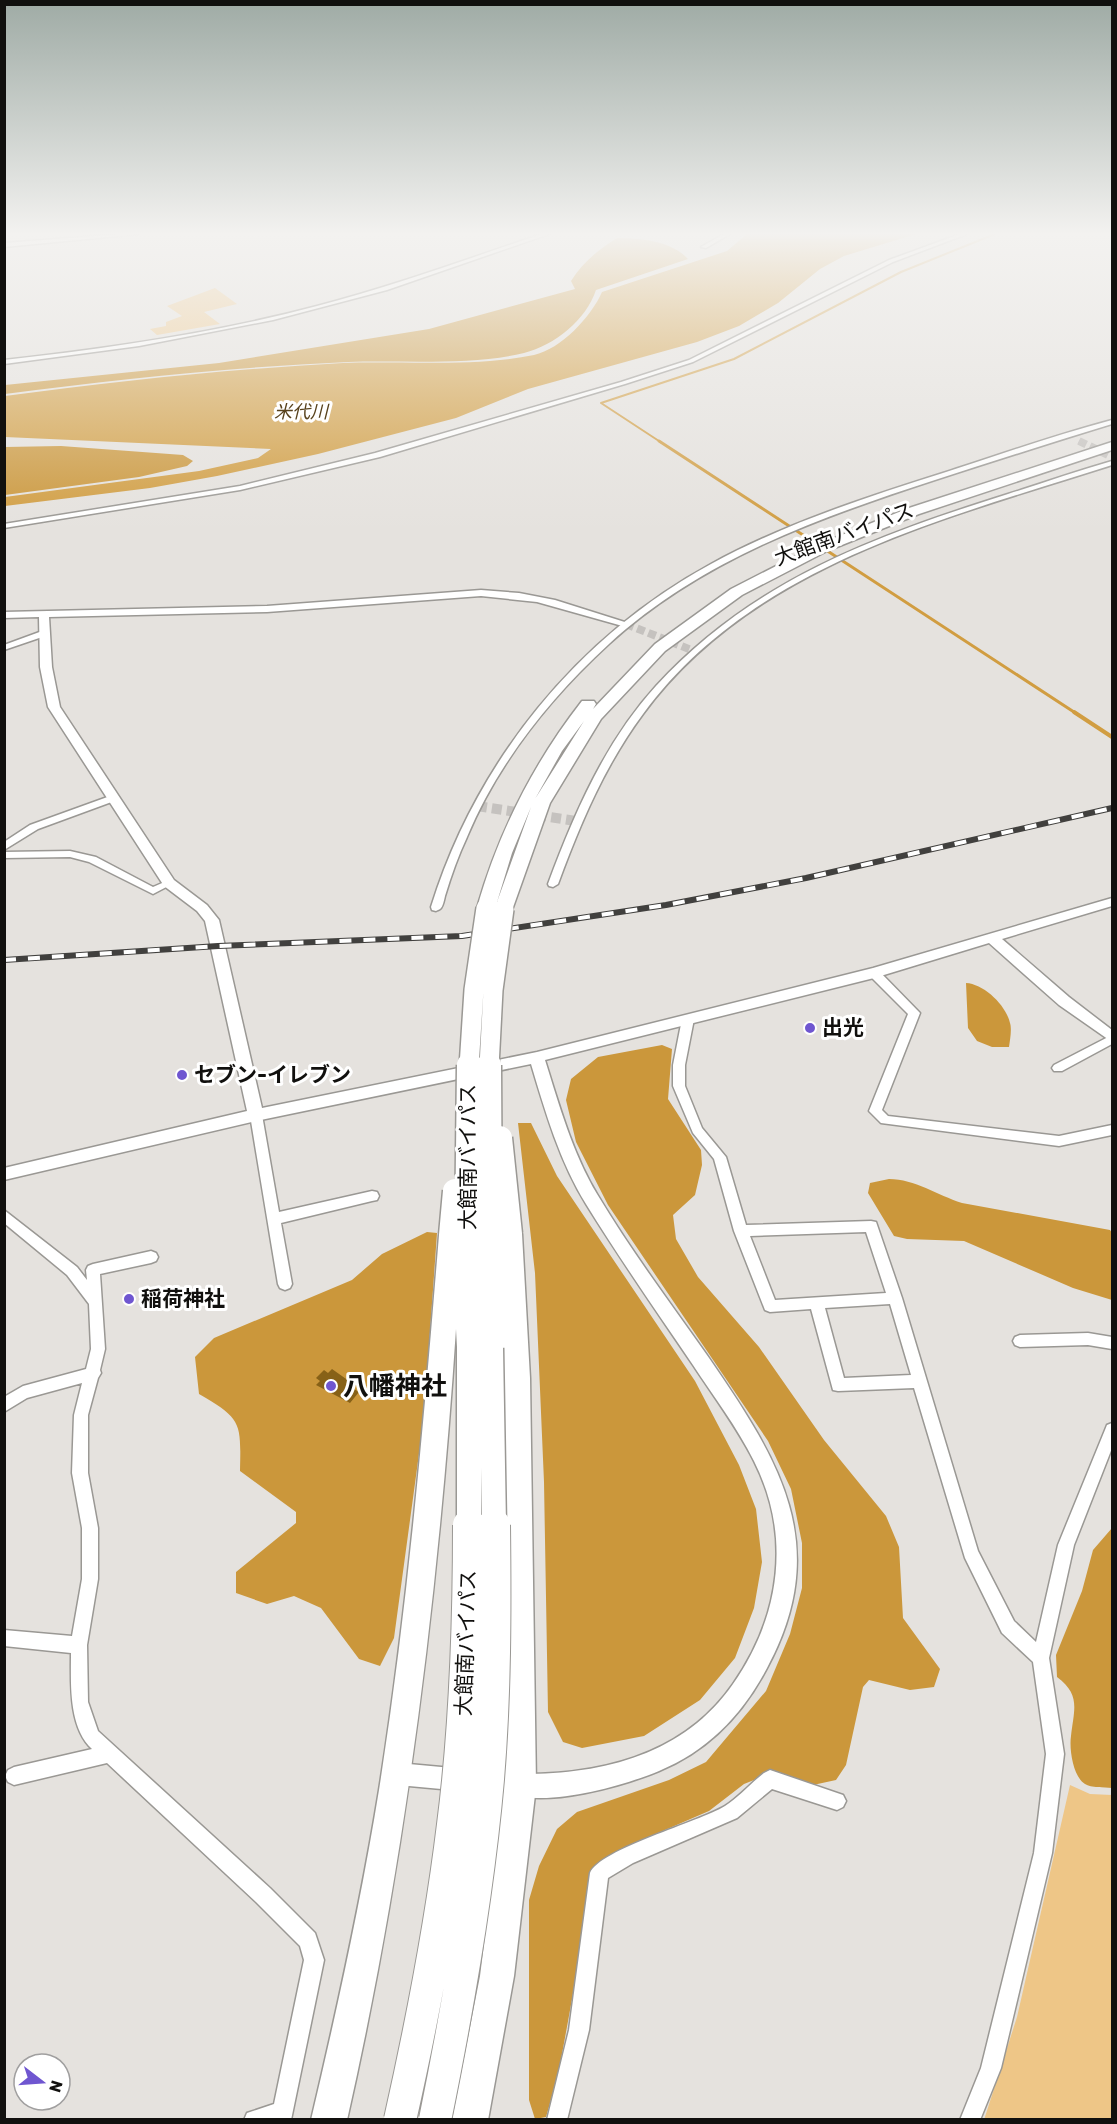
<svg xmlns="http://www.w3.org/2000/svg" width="1117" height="2124" viewBox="0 0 1117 2124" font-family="Rubik,'Noto Sans JP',sans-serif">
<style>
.green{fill:#eec687}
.forest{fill:#cb973b}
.water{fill:#d19d41}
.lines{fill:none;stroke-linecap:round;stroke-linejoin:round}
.stream-far2{stroke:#d19d41;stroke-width:2}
.stream-far1{stroke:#d19d41;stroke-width:3}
.stream{stroke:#d19d41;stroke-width:4}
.building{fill:#876117}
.minor-tunnel-far2{stroke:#c5c2bf;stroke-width:6;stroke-dasharray:6 3;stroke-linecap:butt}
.minor-tunnel-far1{stroke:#c5c2bf;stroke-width:8;stroke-dasharray:8 4;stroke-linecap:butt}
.minor-tunnel{stroke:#c5c2bf;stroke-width:10;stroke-dasharray:10 5;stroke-linecap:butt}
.minor-casing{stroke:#9a9894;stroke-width:3}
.tertiary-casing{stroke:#9a9894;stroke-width:3}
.trunk-casing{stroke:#9a9894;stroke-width:3}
.minor{fill:#fff;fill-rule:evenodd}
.tertiary{fill:#fff;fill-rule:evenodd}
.trunk{fill:#fff;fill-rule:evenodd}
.rail-casing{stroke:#41403e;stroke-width:6}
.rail{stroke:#fff;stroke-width:4;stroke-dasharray:12;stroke-linecap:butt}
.trunk-bridge-far2-casing{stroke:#9a9894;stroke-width:22;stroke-linecap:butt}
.trunk-bridge-far1-casing{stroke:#9a9894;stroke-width:27;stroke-linecap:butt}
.trunk-bridge-casing{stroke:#9a9894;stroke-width:34;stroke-linecap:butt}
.trunk-bridge-far2{stroke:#fff;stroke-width:19}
.trunk-bridge-far1{stroke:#fff;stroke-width:24}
.trunk-bridge{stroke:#fff;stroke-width:32}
.poi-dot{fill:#6f56d0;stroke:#fff;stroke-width:2}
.labels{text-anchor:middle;stroke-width:6;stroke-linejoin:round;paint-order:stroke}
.far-water-label{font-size:18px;font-style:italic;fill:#58421d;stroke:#fff}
.street-label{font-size:21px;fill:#11100e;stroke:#fff}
.poi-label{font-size:21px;font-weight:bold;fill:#11100e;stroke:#fff;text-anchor:start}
.near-poi-label{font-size:26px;font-weight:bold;fill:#11100e;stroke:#fff;text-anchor:start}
</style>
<rect width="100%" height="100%" fill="#e5e2de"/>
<path class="green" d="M215 288 237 304 204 312 220 324 157 335 150 329 166 326V322L182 316 167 306Z
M1070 1785 1090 1794 1112 1795V2119L984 2120 1017 2017Z"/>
<path class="forest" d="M617 238C640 238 672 241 688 259L596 290C586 320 555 345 524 353 471 366 402 360 348 362 233 367 118 379 5 394V385L219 363 429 329 575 289 571 281C583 262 598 250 617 238Z
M61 446 183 455 193 461 187 466 139 477 5 495V447Z
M966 983C984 984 1006 1005 1010 1023 1012 1029 1010 1040 1009 1047H992L977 1041 968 1028Z
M662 1045 672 1049 668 1099 701 1150 702 1165 695 1195 673 1215 676 1239 698 1277 759 1347 824 1440 886 1516 899 1547 903 1618 940 1669 934 1687 910 1690 869 1680 863 1687 846 1765 836 1780 813 1785 769 1774 744 1784 709 1811 621 1849 596 1866 589 1882 579 1961 558 2076 546 2117 535 2119 529 2100V1900L539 1866 557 1829 577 1812 669 1780 706 1762 766 1691 790 1634 802 1588V1543L791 1489 768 1441 608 1205 576 1142 566 1100 571 1079 598 1057Z
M518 1123H531L557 1176 695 1381 739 1465 756 1509 762 1562 754 1608 735 1658 700 1700 644 1736 582 1748 563 1742 548 1712 544 1482 535 1273Z
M889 1179C915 1179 937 1195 962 1203L1110 1230 1112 1233V1300L1073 1288 964 1241 907 1239 894 1236 868 1193 870 1183Z
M427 1232 437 1233 424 1417 394 1638 380 1666 359 1659 321 1608 294 1596 267 1604 236 1593V1572L296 1523V1512L240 1471C241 1422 242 1419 199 1394L195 1357 214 1338 352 1280 382 1254Z
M1112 1528V1788C1104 1787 1091 1788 1085 1784 1073 1777 1069 1749 1071 1736 1074 1709 1081 1695 1057 1677L1056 1655 1082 1591 1093 1550Z"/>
<path class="water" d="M747 234H916L844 256 820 269 778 303 739 326 697 342 528 389 456 418 318 454 217 476 150 488 5 506V497L199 471 258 458 271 449 5 437V396C117 381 230 369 343 363 403 361 476 367 534 355 561 349 591 317 602 292L727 251Z"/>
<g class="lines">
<path class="stream-far2" d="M662 443 601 403 734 359 901 272 995 234"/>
<path class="stream-far1" d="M659 441 1077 714"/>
<path class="stream" d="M1074 712 1112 737"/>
</g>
<path class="building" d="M332 1369 349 1381 346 1384 359 1392 350 1403 316 1385 320 1381 316 1378 324 1370 328 1373Z"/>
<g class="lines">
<path class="minor-tunnel-far2" d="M1079 441 1083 443"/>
<path class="minor-tunnel-far1" d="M1079 441 1108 455
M626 624 694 651"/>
<path class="minor-tunnel" d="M477 806 576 821"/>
<g class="minor-casing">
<path id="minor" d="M121 234H139L4 247V243Z
M542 234H549L387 290 273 320 139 346 4 364V360C110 348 215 333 317 306 394 286 467 259 542 234Z
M724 234H730L706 248 701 247Z
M960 234H967L893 262 693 362 625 384 380 457 240 490 4 528V524L240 486 375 453 621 382 689 360 889 260Z
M1112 420V424C1053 442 994 461 935 480 818 518 701 560 609 644 550 698 498 763 467 837 458 856 451 876 445 896 444 900 443 907 440 909 439 910 437 910 436 911L432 910 431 907C476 762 577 637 711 564 784 524 864 498 943 473 999 455 1055 435 1112 420Z
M1112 461V465C945 519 753 564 643 714 605 765 580 824 558 884L553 887 549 886 548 884C574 814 605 742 656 686 753 580 875 536 1008 494 1043 483 1077 471 1112 461Z
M45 630 49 633 48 635 4 650V645Z
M113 795 117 796V800L38 829 4 850V842L30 825Z
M70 851 96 857 153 887 169 880 174 883 153 894 89 862 70 857 4 858V852Z
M874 969 878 970 920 1013 882 1110 888 1116 1059 1136 1112 1125V1135L1059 1146 881 1123 869 1111 908 1014 870 976 868 973 870 970Z
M688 1015 694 1019 685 1065V1086L702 1128 726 1157 746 1225 871 1221 876 1222 902 1298 978 1551 1014 1621 1036 1642 1058 1545 1105 1430 1107 1425 1112 1423V1448L1074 1545 1049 1658 1064 1754 1052 1853 1001 2068 980 2120H960L981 2068 1034 1853 1046 1754 1033 1662 1002 1633 965 1558 914 1388 838 1391 833 1390 811 1309 770 1312 765 1310 734 1231 714 1159 693 1133 673 1086V1065L682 1019ZM866 1232 886 1293 775 1300 750 1236ZM890 1304 911 1375 844 1378 825 1308Z
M1112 1035V1044L1062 1071H1054L1052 1068 1054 1065Z
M256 1110 260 1112 262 1115 279 1212 372 1191 377 1192 379 1196 377 1200 372 1201 281 1223 292 1284 290 1288 285 1290 280 1288 278 1284 250 1115 252 1112Z
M4 1210 77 1267 87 1280 86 1270 88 1266 93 1264 151 1251 156 1253 158 1257 156 1261 151 1263 100 1274 105 1349 100 1370 101 1373 98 1378 88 1415V1473L98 1528V1579L87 1645 88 1702 98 1731 270 1888 315 1933 324 1960 291 2120H244L247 2113 274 2104 304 1960 300 1946 256 1902 107 1763 14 1785 8 1782 5 1776 8 1770 14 1767 92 1749C68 1727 71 1682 71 1653L4 1646V1630L72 1636 82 1579V1528L72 1473 74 1415 82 1383 27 1398 4 1412V1397L23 1386 86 1369 91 1349 89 1304 67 1275 4 1223Z
M1088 1333 1112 1337V1349L1088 1345 1020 1347 1015 1345 1013 1341 1015 1337 1020 1335Z
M770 1770 843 1795 846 1801 843 1807 837 1810 772 1789 737 1818 633 1863 608 1878 589 2030 567 2120H547L569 2030 590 1873C600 1849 699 1822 725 1806 739 1797 751 1783 764 1773Z"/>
</g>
<g class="tertiary-casing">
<path id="tertiary" d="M481 590 519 593 555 600 631 624 626 627 537 602 481 596 267 612 49 617 52 667 60 707 174 880 207 905 219 920 262 1108 537 1052 873 968 1112 898V906L1002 939 1069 997 1112 1030V1042L1059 1005 989 943 874 978 545 1060C559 1105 573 1154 597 1194 631 1251 671 1304 709 1358 779 1460 833 1545 767 1668 743 1714 708 1751 659 1771 623 1786 546 1808 509 1793L506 1785 509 1777 517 1774C600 1775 683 1756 733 1684 780 1617 792 1536 754 1461 737 1427 714 1397 693 1365 657 1312 620 1259 586 1204 560 1162 545 1111 531 1064L256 1121 4 1180V1168L247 1111 205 921 197 911 164 886 48 707 40 667 39 617 4 618V612L267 606Z
M398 1763 463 1769 471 1772 474 1780 471 1788 463 1791 398 1785 390 1782 387 1774 390 1766Z"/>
</g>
<g class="trunk-casing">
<path id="trunk" d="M1112 442V450L919 514 827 551 742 595 665 651 601 719 550 803 511 913 504 915 495 909 486 914 479 912 477 908C499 831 533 764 582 701H594L596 704 593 709 655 644 731 589 817 545 909 508ZM584 721 535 799 562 751ZM531 807 497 902 512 853Z
M510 1224 518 1227 522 1234 530 1378 536 1786 514 1976 488 2120H452L480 1976 504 1786V1378L503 1349 500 1356 491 1359 482 1356 480 1351 478 1355 469 1358 460 1355 457 1347 456 1329C438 1596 406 1859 347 2120H311C337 2010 361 1901 379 1790 408 1606 424 1421 439 1235L443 1228 451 1225 460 1229 467 1226 475 1229 478 1236 482 1229 490 1226 499 1232 502 1227Z"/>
</g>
<use href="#minor" class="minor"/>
<use href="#tertiary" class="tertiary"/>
<use href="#trunk" class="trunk"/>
<g class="rail-casing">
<path id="rail" d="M4 960 218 946 462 936 666 905 806 878 1112 808"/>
</g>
<use href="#rail" class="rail"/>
<g class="trunk-bridge-far2-casing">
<path id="trunk-bridge-far2" d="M469 1067 474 990 486 908
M489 1067 493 990 504 909"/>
</g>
<g class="trunk-bridge-far1-casing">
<path id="trunk-bridge-far1" d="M489 1065 490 1236
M500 1138 510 1234
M451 1235 455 1191
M467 1236 469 1065
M469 1347V1526
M491 1348 494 1526"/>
</g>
<g class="trunk-bridge-casing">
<path id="trunk-bridge" d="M400 2120C422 2022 441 1924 453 1825 466 1725 469 1625 469 1525
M435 2120C458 2007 478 1894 488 1779 495 1695 495 1610 494 1525"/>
</g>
<use href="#trunk-bridge-far2" class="trunk-bridge-far2"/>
<use href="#trunk-bridge-far1" class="trunk-bridge-far1"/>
<use href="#trunk-bridge" class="trunk-bridge"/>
</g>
<linearGradient id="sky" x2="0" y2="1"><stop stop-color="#9faba5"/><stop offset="0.44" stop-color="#f3f2f0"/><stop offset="1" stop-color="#f3f2f0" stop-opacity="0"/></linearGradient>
<rect width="1117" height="531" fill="url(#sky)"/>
<g class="poi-dot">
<circle cx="810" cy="1028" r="6"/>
<circle cx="182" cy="1075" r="6"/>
<circle cx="129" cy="1299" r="6"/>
<circle cx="331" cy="1386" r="6"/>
</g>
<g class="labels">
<g class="far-water-label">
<text x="301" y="418">米代川</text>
</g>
<g class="street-label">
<text transform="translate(844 534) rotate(-20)" y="7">大館南バイパス</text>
<text transform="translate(468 1157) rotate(-90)" y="7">大館南バイパス</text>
<text transform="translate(466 1643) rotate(-88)" y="7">大館南バイパス</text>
</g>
<g class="poi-label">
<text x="822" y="1035">出光</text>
<text x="194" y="1082">セブン-イレブン</text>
<text x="141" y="1306">稲荷神社</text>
</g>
<g class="near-poi-label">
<text x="343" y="1395">八幡神社</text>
</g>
</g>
<rect width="1117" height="2124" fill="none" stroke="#11100e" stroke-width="12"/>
<g transform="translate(42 2082) rotate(107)"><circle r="28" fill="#ffffff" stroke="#a09f9f" stroke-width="1.5"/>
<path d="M0-4.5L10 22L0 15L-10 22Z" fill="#6f56d0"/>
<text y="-9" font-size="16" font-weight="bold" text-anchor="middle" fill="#11100e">N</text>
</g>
</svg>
